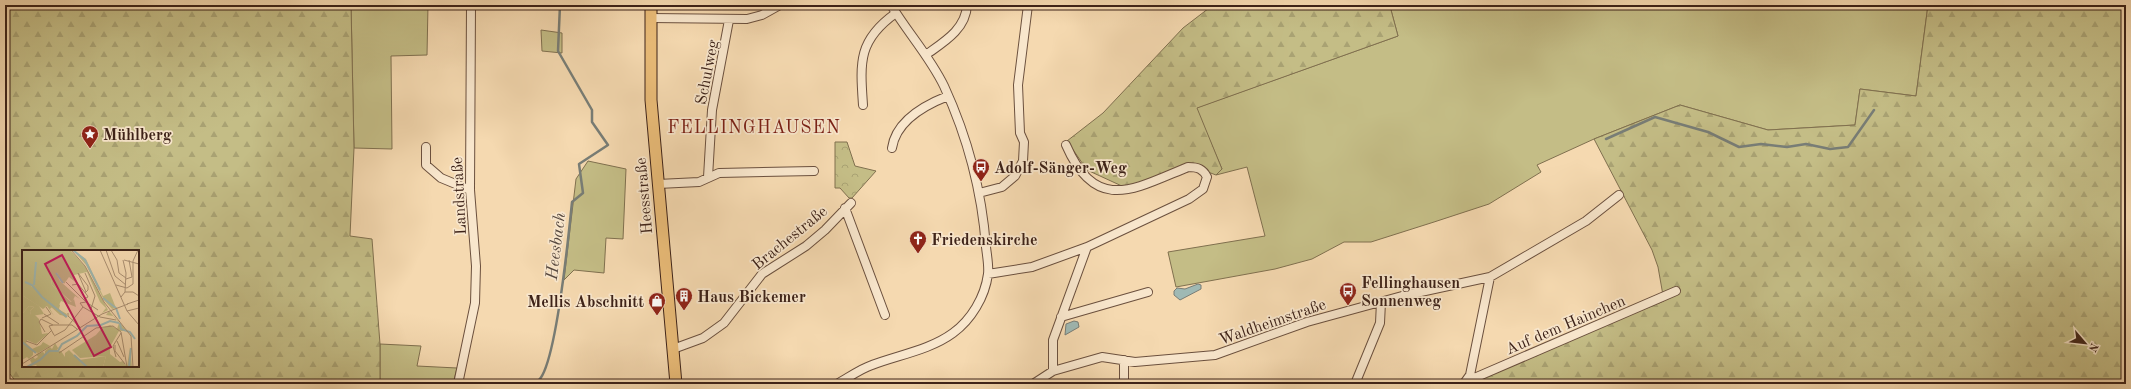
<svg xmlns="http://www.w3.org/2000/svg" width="2131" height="389" viewBox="0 0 2131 389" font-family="'Old Standard TT',serif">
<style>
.green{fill:#c4bd86;stroke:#80704f}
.forest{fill:url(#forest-firs);stroke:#80704f;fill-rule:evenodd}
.park{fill:url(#park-crowns);stroke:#80704f}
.water{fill:#9fb9b4;stroke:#787d76}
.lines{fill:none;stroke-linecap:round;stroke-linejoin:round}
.stream{stroke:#787d76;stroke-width:2.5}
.minor-casing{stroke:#6b503e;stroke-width:10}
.major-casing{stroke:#3d2218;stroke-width:13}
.minor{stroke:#f8e6cc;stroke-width:8}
.major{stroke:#eabc78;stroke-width:11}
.labels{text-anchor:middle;stroke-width:3.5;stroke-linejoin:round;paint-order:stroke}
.street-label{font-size:16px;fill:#3d2218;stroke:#f8e6cc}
.poi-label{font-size:16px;font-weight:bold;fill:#3d2218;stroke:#f8e6cc;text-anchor:start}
.water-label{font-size:17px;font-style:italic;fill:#56483f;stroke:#f8e6cc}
.quarter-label{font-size:18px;letter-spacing:1px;fill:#7a1f14;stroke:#f8e6cc}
.inset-river{fill:none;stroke:#9fb9b4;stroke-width:2}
.inset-road{fill:none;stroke:#ab9073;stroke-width:1}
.view{fill:#c2185b;fill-opacity:0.15;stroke:#c2185b;stroke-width:2}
.inset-edge{fill:none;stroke:#3d2218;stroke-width:2}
</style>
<defs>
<pattern id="forest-firs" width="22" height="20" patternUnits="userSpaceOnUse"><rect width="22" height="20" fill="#c4bd86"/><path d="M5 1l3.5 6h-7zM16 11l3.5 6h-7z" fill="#a9a273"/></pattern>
<pattern id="park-crowns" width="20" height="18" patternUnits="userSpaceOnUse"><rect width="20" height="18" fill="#c4bd86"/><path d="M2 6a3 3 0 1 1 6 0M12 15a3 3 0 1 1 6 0" fill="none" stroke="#a9a273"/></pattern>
</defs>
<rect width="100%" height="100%" fill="#f5d9b0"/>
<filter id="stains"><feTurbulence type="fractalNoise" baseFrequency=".005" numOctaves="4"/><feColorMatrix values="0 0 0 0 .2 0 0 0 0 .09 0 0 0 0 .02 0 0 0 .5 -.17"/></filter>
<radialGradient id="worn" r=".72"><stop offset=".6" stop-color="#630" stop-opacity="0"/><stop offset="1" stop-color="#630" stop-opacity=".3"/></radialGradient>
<path class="green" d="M351 5H428L427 55 391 56 392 149 354 148Z
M1406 5H1928L1916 96 1860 89 1855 125 1768 130 1680 105 1594 139 1537 165 1541 172 1489 204 1434 222 1371 242H1344L1312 259 1275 269 1176 287 1168 252 1265 236 1247 167 1216 175 1222 169 1196 108 1398 36 1391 10Z
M541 30 562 33V53L542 51Z
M588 161 626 169 623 239 606 238 604 273 574 270 564 280 576 179Z
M380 344 421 346 417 366 457 368 453 384H380Z"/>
<path class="forest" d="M5 5H351L354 148 350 236 372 239 380 344V384H18L5 368ZM23 251H138V366H23Z
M1213 5H1406L1391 10 1398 36 1197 108 1222 169 1216 175 1200 169 1124 187 1087 170 1067 141 1103 113 1183 28Z
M1928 5H2126V384H1472L1512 363 1664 301 1658 267 1652 250 1594 139 1680 105 1768 130 1855 125 1860 89 1916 96Z"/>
<path class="park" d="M835 142H847L855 166 876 171 852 198H849L840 188H835Z"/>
<path class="water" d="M1198 284 1201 285V289L1180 300 1174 295V291L1177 288 1185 289Z
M1074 321 1078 322 1079 327 1065 335 1066 324Z"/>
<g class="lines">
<path class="stream" d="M1606 139 1655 117 1708 132 1739 147 1761 144 1787 147 1806 144 1830 149 1848 147 1874 110
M519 384C526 382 533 386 539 380 556 363 569 232 572 202L583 193 579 164 608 145 592 122V110L558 51 560 5"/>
<g class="minor-casing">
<path id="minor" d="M651 18 747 19 762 15 780 5
M927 54C944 42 966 29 967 5
M863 105C860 62 858 40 896 13
M1066 145C1096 214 1134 189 1188 167 1198 167 1203 169 1207 177L1203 189 1189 199 1087 247
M426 147V165L441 178 470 190
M892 148C896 121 925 105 948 96
M708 177 712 110 729 20
M658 184 699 182 719 173 814 171
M979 193 1002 187 1015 176 1023 161 1024 142 1020 133 1018 85 1028 5
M845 208 885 315
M988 274 1032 267 1087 247 1053 340V371
M1061 317 1148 292
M673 349 703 338 724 323 762 274 806 246 825 230 851 203
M1124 360V384
M1465 382 1676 291
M1465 382 1470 375 1490 277
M458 384 475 303 476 266 470 190 471 5
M837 384C848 378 860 369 872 365 898 355 930 350 953 333 971 320 985 297 988 274 989 266 987 256 986 247 982 193 967 136 944 86 930 57 908 33 891 5
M1033 384 1053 371 1102 357 1135 362 1215 355 1307 322 1402 296 1490 277 1586 221 1619 195
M1355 384 1380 323 1381 302"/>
</g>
<g class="major-casing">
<path id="major" d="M651 5V100L676 384"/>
</g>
<use href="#minor" class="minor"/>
<use href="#major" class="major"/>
</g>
<defs>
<g id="sight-pin" transform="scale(0.9)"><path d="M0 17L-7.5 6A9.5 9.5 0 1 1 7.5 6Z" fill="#8f2418" stroke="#f8e6cc"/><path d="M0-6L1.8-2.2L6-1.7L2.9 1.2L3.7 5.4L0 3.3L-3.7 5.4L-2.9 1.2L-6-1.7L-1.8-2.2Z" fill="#fff"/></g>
<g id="bus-pin" transform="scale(0.9)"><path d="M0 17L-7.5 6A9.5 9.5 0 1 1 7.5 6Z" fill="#8f2418" stroke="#f8e6cc"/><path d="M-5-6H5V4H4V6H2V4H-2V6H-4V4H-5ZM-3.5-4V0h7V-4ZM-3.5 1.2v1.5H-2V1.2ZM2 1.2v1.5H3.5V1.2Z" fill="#fff"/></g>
<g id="church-pin" transform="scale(0.9)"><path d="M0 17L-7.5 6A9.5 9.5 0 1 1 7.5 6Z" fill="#8f2418" stroke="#f8e6cc"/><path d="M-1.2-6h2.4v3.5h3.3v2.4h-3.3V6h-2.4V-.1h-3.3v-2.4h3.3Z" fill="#fff"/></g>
<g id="building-pin" transform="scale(0.9)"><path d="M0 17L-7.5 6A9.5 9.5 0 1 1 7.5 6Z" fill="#8f2418" stroke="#f8e6cc"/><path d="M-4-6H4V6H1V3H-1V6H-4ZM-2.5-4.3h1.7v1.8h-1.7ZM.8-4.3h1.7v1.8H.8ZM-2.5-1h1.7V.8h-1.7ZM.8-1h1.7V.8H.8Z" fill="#fff"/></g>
<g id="shop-pin" transform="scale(0.9)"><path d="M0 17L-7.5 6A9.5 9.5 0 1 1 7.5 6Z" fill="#8f2418" stroke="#f8e6cc"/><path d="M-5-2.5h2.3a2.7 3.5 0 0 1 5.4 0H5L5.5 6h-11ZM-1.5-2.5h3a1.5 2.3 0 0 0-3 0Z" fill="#fff"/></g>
</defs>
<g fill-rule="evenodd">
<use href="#sight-pin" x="90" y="134"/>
<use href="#bus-pin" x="981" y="167"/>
<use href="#church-pin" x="918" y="239"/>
<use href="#bus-pin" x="1348" y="291"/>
<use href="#building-pin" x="684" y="296"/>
<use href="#shop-pin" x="657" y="301"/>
</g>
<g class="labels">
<g class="street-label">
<text transform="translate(706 72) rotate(-79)" y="6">Schulweg</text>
<text transform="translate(458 196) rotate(-93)" y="6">Landstraße</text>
<text transform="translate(643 196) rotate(-95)" y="6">Heesstraße</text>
<text transform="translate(789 237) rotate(-39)" y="6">Brachestraße</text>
<text transform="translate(1272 321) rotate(-19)" y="6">Waldheimstraße</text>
<text transform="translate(1565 324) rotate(-23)" y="6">Auf dem Hainchen</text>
</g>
<g class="poi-label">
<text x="103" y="140">Mühlberg</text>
<text x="994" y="173">Adolf-Sänger-Weg</text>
<text x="931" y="245">Friedenskirche</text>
<text x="1361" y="288">Fellinghausen<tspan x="1361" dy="18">Sonnenweg</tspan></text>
<text x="697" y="302">Haus Bickemer</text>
<text x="644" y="307" text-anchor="end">Mellis Abschnitt</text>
</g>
<g class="water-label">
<text transform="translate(555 246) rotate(-83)" y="6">Heesbach</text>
</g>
<g class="quarter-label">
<text x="754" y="133">FELLINGHAUSEN</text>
</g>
</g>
<g transform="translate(22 250)">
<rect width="117" height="117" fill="#f5d9b0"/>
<path d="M33 21 38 31 58 49 53 46 50 52 30 35 28 23ZM0 30 38 55 36 59 45 64 44 68 30 57 28 59 32 66 25 56 21 59 0 45ZM7 56 12 57 8 61 9 65H13L17 69 20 84 27 83 14 94 5 90 4 93 10 99 19 95 21 92 28 96 16 103 11 101V105L7 109 5 107 0 110V64ZM33 93 36 98 40 94 34 101H39L43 107V103L47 100 57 110 84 106 81 117H16L14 115 5 117 10 114 8 110 11 107 13 109 16 107 14 104 21 102 23 104V101L28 97 30 99Z" fill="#c4bd86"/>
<path d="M0 0H48L63 16 86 60 80 63 84 58 78 52 65 22 52 25 56 34 47 27 42 34 35 23H28L30 35 49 52 52 49 54 57 39 51 37 55 25 49 10 35 6 36 0 30ZM51 0 64 9 81 46 88 43 94 58 90 59 82 50 64 15ZM0 45 17 56 22 64 9 66 8 61 12 57 7 56 0 64ZM87 61 105 81H97L88 97V104L98 112 101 111 105 116 108 97 110 117H81L84 106 58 108 50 100 74 85 80 78 88 75 95 79 97 73 91 66 84 65Z" fill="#c4bd86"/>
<path d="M0 26 17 39 23 48 38 55 37 59 44 66 38 65 19 48 11 36H5Z" fill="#c4bd86"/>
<path class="inset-river" d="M51 0 63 10 78 40M34 23 41 33M3 32 10 35 20 47 45 67M12 35 14 12M81 48 94 58 98 69M98 73 99 79 108 82 113 89M0 92 14 103M52 105 65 117M5 117 18 110 27 101H36L40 94 55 86 65 76 79 75 88 71 97 73M107 117 109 98"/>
<path class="inset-road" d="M49 0 63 16 82 52 109 86 111 117M78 0 105 61M84 0 93 26 104 35M89 0 95 10 97 23 104 28M102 10 117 14M63 23 73 46 69 59M104 29 110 27 107 10M44 32 64 52M50 35 56 34 65 45 66 47 62 49M94 35 105 38 111 34V11L116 0M103 42H111L117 46M63 43 66 40V36L56 23 64 42M99 47 103 42 104 23 101 10M105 54 117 50M61 57 58 53 64 52 76 60M105 61 117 58M105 61 117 75M46 63V66L58 77M22 64 37 74M20 68 29 64 24 57M31 75 27 76 32 85M91 76 99 82 105 117M23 82 17 72 19 69 31 75H50L55 79M32 86 43 80 61 57 78 67 94 70M4 91 15 95 29 81M95 91 102 107M93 95V101L103 114M37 103 74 78 91 76M94 107 91 96 99 83M0 114 80 64 106 54"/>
<path class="view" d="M40 5 89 97 72 106 23 14Z"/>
<rect width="117" height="117" class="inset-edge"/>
</g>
<rect width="2131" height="389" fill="none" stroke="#f5d9b0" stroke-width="20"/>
<rect x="6" y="6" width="2119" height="377" fill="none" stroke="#3d2218" stroke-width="2"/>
<rect x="10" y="10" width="2111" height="369" fill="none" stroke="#3d2218"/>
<g transform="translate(2085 343) rotate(118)" stroke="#f8e6cc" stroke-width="3" paint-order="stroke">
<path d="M0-3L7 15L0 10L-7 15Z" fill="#3d2218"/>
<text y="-6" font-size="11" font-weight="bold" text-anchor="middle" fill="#3d2218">N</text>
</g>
<rect width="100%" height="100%" filter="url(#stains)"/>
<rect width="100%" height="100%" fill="url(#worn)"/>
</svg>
